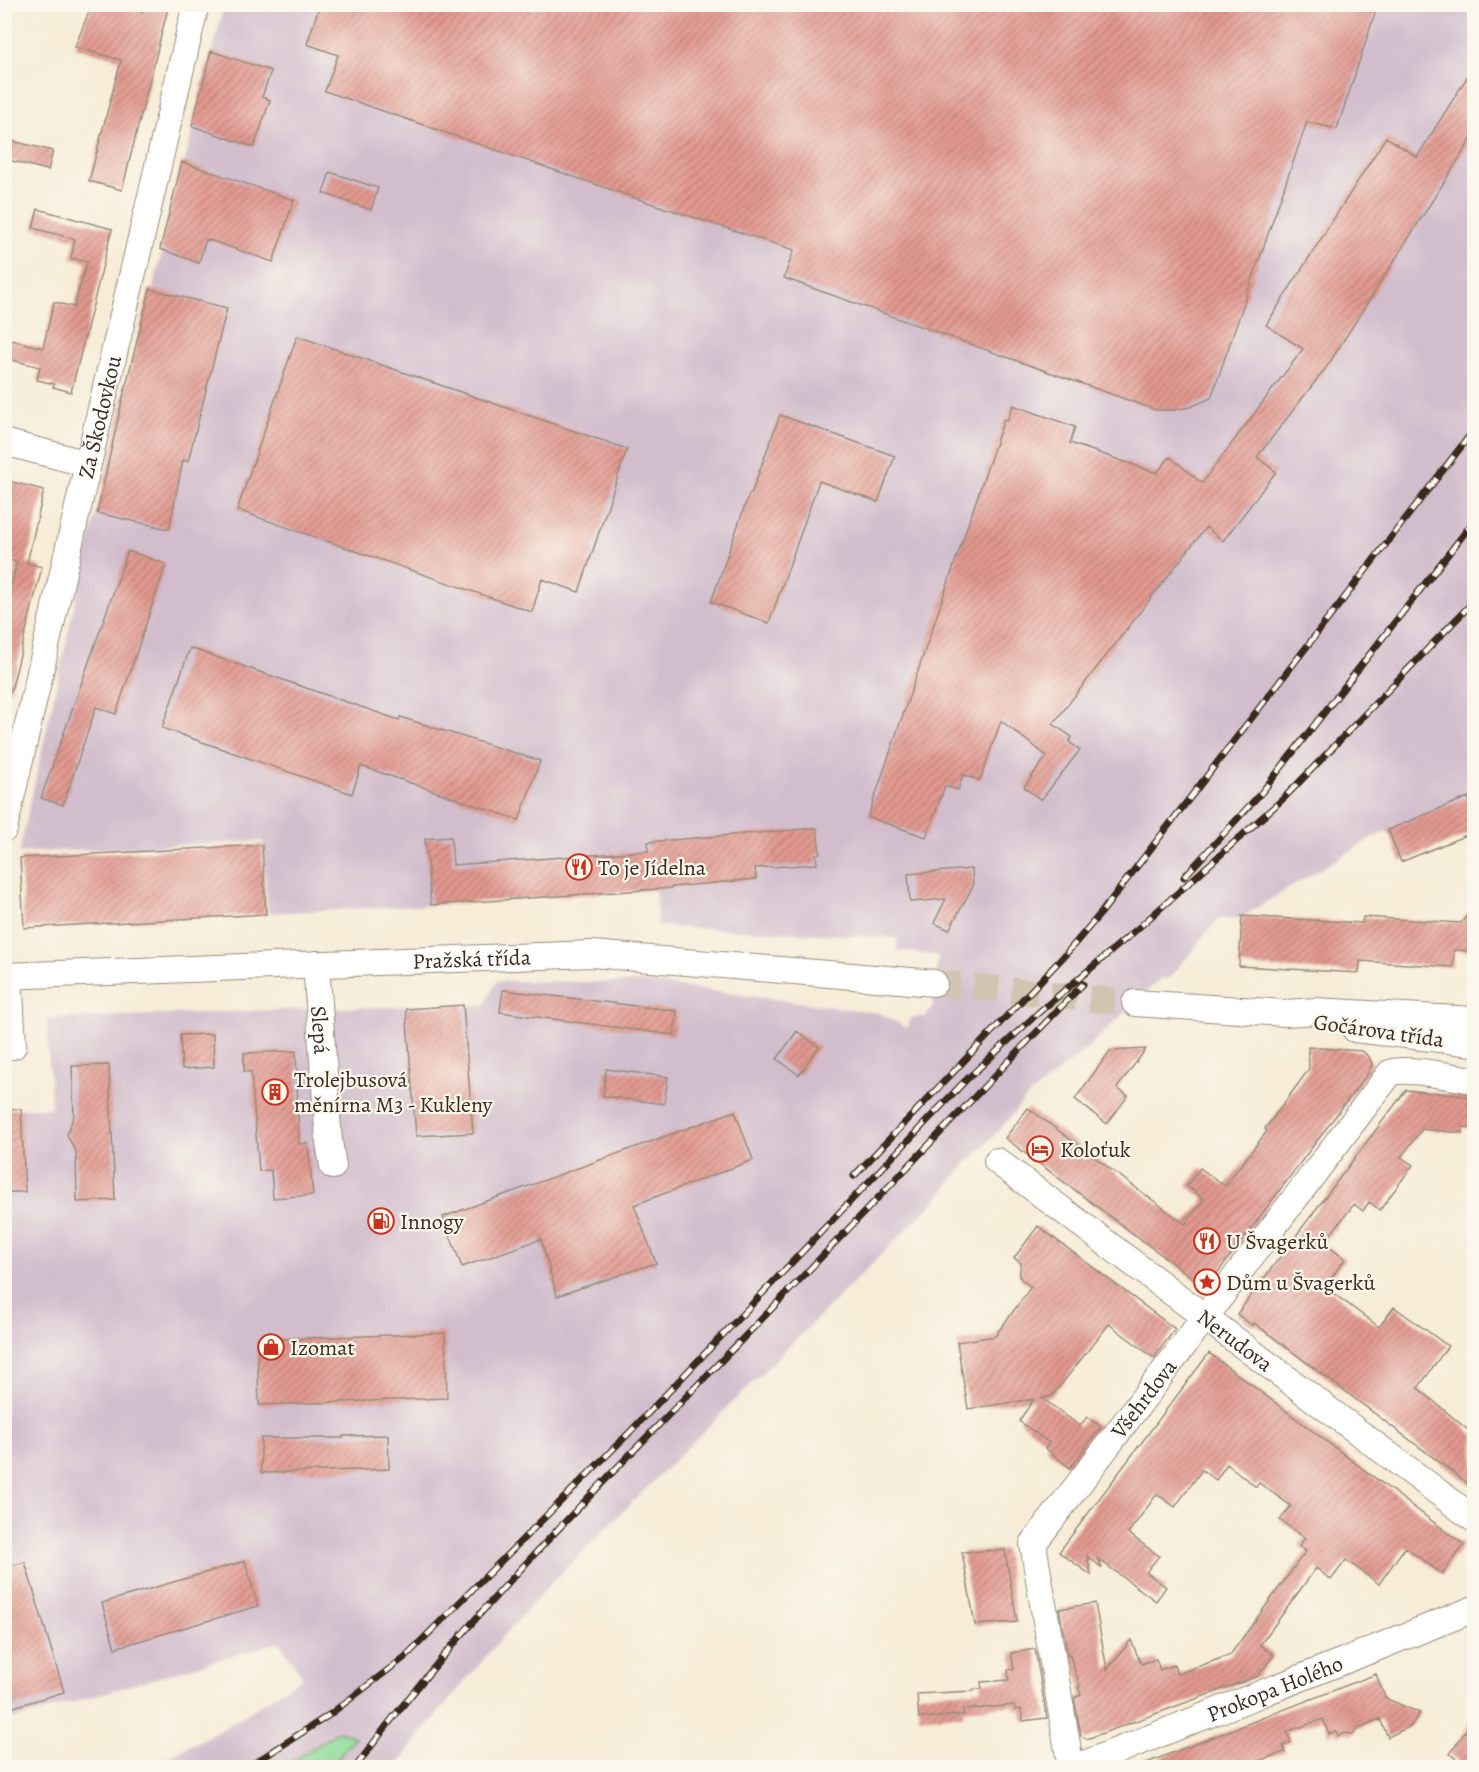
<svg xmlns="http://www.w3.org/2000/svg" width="1479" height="1772" viewBox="0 0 1479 1772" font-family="Alegreya,serif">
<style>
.industrial{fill:#d1bdcc}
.grass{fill:#8cda98;stroke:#64825b;stroke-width:1.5}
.building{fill:url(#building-hatch)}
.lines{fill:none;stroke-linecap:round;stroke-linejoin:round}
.minor-tunnel{stroke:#d1c5b2;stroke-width:26;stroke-dasharray:26 13;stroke-linecap:butt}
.minor-casing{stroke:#988b7a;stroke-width:28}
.minor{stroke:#fff;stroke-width:26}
.rail-casing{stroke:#3b2a1e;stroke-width:7}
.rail{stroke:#fbf7ec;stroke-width:4.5;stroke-dasharray:14;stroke-linecap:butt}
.labels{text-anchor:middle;stroke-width:4.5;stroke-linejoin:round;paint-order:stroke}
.street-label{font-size:22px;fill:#3b2a1e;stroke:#fbf7ec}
.poi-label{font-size:22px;fill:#3b2a1e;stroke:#fbf7ec;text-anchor:start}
</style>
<defs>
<pattern id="building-hatch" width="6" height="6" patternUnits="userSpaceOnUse" patternTransform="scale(1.5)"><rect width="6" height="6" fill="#e29990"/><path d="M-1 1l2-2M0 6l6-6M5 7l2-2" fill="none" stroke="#b87d75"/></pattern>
</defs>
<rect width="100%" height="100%" fill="#fbf7ec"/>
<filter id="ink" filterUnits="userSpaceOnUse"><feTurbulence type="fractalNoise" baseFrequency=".0167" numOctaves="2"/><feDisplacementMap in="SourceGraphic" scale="12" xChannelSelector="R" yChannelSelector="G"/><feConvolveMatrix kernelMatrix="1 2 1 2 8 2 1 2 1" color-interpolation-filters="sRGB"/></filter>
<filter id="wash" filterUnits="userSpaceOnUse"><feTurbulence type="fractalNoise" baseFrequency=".008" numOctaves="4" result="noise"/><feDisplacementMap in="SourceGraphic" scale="24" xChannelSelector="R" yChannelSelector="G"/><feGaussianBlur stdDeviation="1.35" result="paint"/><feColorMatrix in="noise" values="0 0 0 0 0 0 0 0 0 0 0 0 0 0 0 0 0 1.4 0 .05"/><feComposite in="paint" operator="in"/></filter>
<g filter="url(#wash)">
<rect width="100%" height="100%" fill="#f6ecd7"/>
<path class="industrial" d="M224 5H1474V796L1468 797 1372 838 1240 918H1219L1169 979 1161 978 1087 1048 1024 1100 998 1132 965 1165 936 1200 555 1579 498 1642 420 1735 396 1767H331L354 1738 339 1731 284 1767H147L223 1729 303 1677 279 1642 5 1722V1109L51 1108 47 1019 304 1009 485 1005 497 981 652 983 879 1013 907 1028 912 1017H925L932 1007 938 956 897 950V938L658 926 655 890 431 905 268 913 263 841 19 853 82 571Z"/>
<path class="grass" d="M339 1731 355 1737 331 1767H284Z"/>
<g id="blocks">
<path class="building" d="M92 4H117L142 12 144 4H169L122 190 89 181 121 60 75 47Z
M320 4H1378L1337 129 1307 122 1211 398 1190 407 1174 410H1156L784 278 794 250 647 202 325 91 338 55 307 44Z
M211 51 271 71 262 97 270 100 254 147 192 126Z
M1474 66V135L1328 365 1257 457 1276 472 1223 541 1206 527 1053 724 1072 737 1069 742 1080 750 1041 800 1024 787 1047 756 1001 721 980 780 963 775 958 790 945 786 926 837 868 817 1004 419 1007 421 1013 405 1075 427 1070 443 1157 473 1170 457 1202 483 1303 349 1266 325 1386 137 1417 157Z
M4 139 53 151 48 170 4 159Z
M182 162 294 200 273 262 206 239 199 263 160 249Z
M330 172 378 188 371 210 323 193Z
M38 209 112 229 71 392 53 387 54 384 37 380 40 367 4 358V338L43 348 54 302 74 307 87 262 71 258 75 239 33 228Z
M150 289 227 308 188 461 183 460 169 529 97 513 122 401Z
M297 336 627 449 579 592 542 579 532 612 237 510Z
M780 415 895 456 878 502 819 481 769 623 711 602 749 494H751Z
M4 480 44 490 27 563 42 567 11 691H4V614L17 562 4 559Z
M128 551 166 564 116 714 96 707 63 805 41 798Z
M190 648 399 720 400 717 540 761 519 820 361 766 352 794 162 728Z
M1468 797 1474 814V832L1401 862 1388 830Z
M817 828 820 853 816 854 817 864 755 868 756 879 672 887V888L431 905 425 839 451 837 453 865 648 851V842Z
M262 845 266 914 24 928 20 858Z
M972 869 973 886 949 930 934 923 946 899 910 902 908 874Z
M1474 906V951L1454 950 1453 967 1360 961 1359 973 1239 966 1242 916 1362 923 1363 917 1461 923Z
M503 990 677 1011 674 1035 500 1012Z
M463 1005 473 1133 416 1136 406 1009Z
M797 1031 819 1047 799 1075 777 1059Z
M213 1034 214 1067 182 1069 180 1035Z
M1308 1047 1362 1051 1369 1057 1372 1064 1368 1073 1206 1288 1005 1138 1028 1108 1185 1224 1204 1199 1187 1186 1200 1168 1225 1186 1267 1131 1265 1129 1309 1069Z
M1146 1049 1117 1088 1128 1096 1107 1124 1075 1099 1110 1051Z
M296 1051 299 1144 308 1143 313 1195 273 1198 271 1170 259 1171 251 1072 244 1071V1053Z
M109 1065 115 1200 77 1202 76 1152 67 1135 74 1115 72 1066Z
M606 1069 668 1077 664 1104 603 1096Z
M1406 1090 1474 1097V1128L1462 1127V1133L1422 1129 1401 1157 1413 1165 1380 1210 1369 1202 1363 1211 1354 1204 1324 1243 1345 1259 1325 1287 1379 1327 1394 1307 1448 1346 1418 1388 1474 1435V1488L1254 1323 1253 1326 1237 1314Z
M4 1109H21L25 1192H4Z
M735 1111 753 1160 634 1205 656 1263 557 1296 541 1239 462 1267 443 1217Z
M1038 1226 1175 1329 1154 1358 1109 1324 1052 1396 1042 1398 1080 1426 1087 1417 1101 1427 1070 1468 1045 1448 1049 1443 1019 1421 1034 1399 968 1409 957 1342 995 1336 1031 1287 1022 1280 1019 1276 1021 1263 1014 1258Z
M445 1333 447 1398 259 1405 257 1340Z
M1209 1353 1464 1545 1442 1574 1405 1547 1379 1584 1346 1560 1331 1580 1316 1568 1260 1645 1274 1655 1258 1676 1087 1739 1081 1736 1074 1698 1081 1695 1078 1687 1080 1686 1070 1656H1068L1067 1652 1059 1609 1095 1603 1107 1670 1131 1640 1141 1664 1156 1659 1160 1670 1174 1665 1177 1674 1230 1655 1306 1551 1299 1546 1305 1538 1280 1520 1291 1506 1259 1483 1256 1487 1227 1464 1216 1480 1202 1470 1175 1507 1157 1494 1128 1533 1159 1556 1146 1572 1166 1587 1156 1601 1098 1559 1102 1568 1087 1556 1091 1575 1059 1552Z
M388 1435 389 1469 261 1473V1438H343V1436Z
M1005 1550 1017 1622 975 1625 962 1552Z
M245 1561 258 1606 115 1648 102 1603Z
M25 1562 64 1692 4 1710V1568Z
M1035 1649 1047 1718 1023 1721 1021 1709 1015 1710 1014 1705 963 1710 964 1715 919 1718 917 1694 974 1691V1689H982L981 1682 1009 1680 1008 1670 1014 1669 1011 1653Z
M1376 1674 1385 1698 1420 1713 1411 1726 1388 1737 1380 1719 1358 1728 1353 1734 1345 1733 1338 1736 1336 1731 1329 1734 1323 1719 1287 1732 1291 1742 1283 1746 1285 1752 1240 1767H1136Z
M1474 1718V1767H1467L1450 1754Z"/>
</g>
</g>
<g filter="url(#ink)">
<use href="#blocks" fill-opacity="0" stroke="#988b7a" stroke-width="1.5"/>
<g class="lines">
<path class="minor-tunnel" d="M934 983 1135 1003"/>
<g class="minor-casing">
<g id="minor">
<path d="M4 442 88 464"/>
<path id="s1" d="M4 829 88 464 196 4"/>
<path id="s2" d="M316 964 329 1142 333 1166"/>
<path id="s3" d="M4 976 592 954 934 983"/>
<path d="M1135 1003 1285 1013 1316 1011 1474 1020"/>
<path d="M1355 1029 1474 1043"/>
<path d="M4 1046H13L9 975"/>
<path id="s4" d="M997 1161 1474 1519"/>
<path id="s5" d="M1071 1768 1033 1544 1390 1073C1405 1066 1456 1078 1474 1080"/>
<path id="s6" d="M1074 1768 1474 1609"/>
</g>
</g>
<use href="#minor" class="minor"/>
<g class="rail-casing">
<path id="rail" d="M1184 877 1262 792 1474 521
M854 1176 1065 955 1101 913 1474 430
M247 1768 329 1715 405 1657 631 1431 965 1081 1038 1013 1136 930 1284 798 1474 601
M355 1768C462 1621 592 1494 718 1364 841 1238 961 1110 1083 984"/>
</g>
<use href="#rail" class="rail"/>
</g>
</g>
<defs>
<g id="restaurant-ring" transform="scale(1.35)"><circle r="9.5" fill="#fbf7ec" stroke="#c8321e" stroke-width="1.5"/><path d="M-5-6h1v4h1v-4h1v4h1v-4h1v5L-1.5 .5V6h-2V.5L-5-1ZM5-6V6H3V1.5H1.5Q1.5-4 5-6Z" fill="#c8321e"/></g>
<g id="building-ring" transform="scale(1.35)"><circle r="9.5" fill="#fbf7ec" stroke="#c8321e" stroke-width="1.5"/><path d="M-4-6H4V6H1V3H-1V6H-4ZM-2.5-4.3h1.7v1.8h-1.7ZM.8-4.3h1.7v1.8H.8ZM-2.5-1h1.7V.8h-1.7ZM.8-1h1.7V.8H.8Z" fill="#c8321e"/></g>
<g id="hotel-ring" transform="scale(1.35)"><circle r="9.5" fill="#fbf7ec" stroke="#c8321e" stroke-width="1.5"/><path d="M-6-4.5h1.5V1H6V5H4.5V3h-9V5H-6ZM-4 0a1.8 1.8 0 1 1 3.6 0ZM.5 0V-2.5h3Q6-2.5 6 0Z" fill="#c8321e"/></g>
<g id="fuel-ring" transform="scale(1.35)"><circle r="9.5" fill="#fbf7ec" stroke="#c8321e" stroke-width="1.5"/><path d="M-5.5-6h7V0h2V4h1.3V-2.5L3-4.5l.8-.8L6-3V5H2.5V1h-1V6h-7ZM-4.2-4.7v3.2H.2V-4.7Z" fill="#c8321e"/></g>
<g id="sight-ring" transform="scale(1.35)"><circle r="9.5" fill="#fbf7ec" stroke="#c8321e" stroke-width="1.5"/><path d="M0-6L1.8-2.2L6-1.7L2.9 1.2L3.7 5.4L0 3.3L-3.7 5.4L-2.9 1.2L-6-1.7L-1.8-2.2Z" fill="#c8321e"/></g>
<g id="shop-ring" transform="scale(1.35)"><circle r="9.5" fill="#fbf7ec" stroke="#c8321e" stroke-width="1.5"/><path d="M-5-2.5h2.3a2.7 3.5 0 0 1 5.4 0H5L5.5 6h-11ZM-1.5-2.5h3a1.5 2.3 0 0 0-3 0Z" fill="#c8321e"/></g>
</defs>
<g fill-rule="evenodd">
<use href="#restaurant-ring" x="579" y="867"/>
<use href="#building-ring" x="275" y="1092"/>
<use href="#hotel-ring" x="1040" y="1149"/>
<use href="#fuel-ring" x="381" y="1221"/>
<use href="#restaurant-ring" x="1207" y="1241"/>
<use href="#sight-ring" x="1207" y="1282"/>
<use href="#shop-ring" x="271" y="1347"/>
</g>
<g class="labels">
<g class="street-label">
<text dy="8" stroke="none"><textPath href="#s1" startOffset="423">Za Škodovkou</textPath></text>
<text dy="8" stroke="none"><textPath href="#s3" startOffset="468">Pražská třída</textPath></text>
<text dy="8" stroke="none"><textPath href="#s2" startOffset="66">Slepá</textPath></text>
<text transform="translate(1379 1030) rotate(8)" y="8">Gočárova třída</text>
<text dy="8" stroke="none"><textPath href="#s4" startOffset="298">Nerudova</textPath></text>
<text dy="8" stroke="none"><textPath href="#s5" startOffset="410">Všehrdova</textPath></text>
<text dy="8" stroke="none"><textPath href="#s6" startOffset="216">Prokopa Holého</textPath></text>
</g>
<g class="poi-label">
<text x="598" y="875">To je Jídelna</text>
<text x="294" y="1087">Trolejbusová<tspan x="294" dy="25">měnírna M3 - Kukleny</tspan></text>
<text x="1060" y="1157">Koloťuk</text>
<text x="400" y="1229">Innogy</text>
<text x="1226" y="1249">U Švagerků</text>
<text x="1226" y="1290">Dům u Švagerků</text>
<text x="290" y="1355">Izomat</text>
</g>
</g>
<rect width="1479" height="1772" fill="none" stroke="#fbf7ec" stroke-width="24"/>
</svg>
